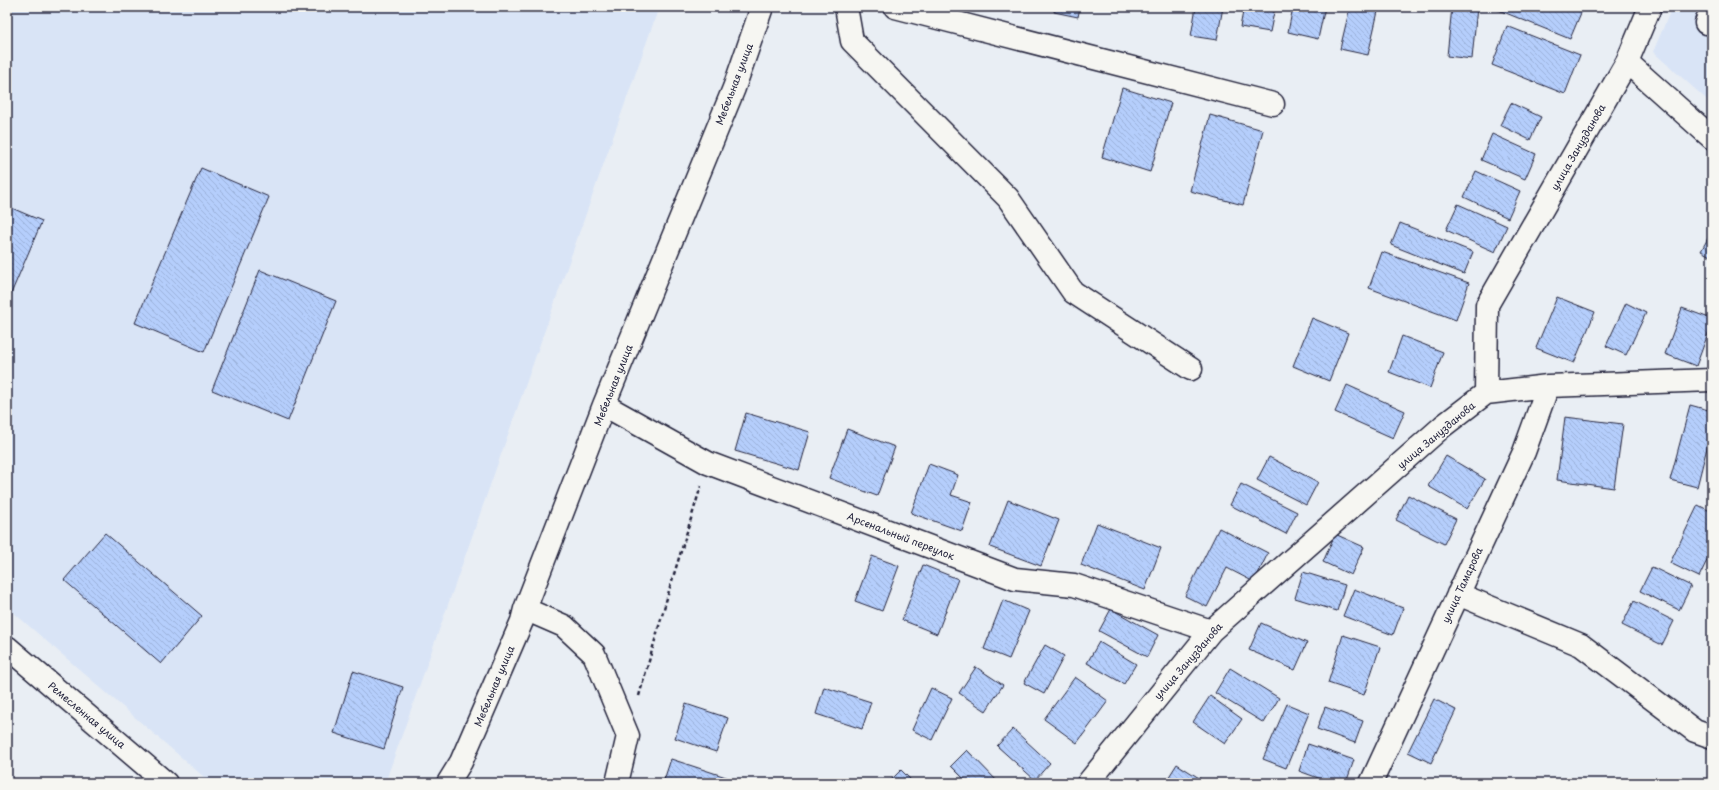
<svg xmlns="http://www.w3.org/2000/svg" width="1719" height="790" viewBox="0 0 1719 790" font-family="'Playpen Sans',sans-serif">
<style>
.built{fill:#d9e4f6}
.building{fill:url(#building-back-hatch);stroke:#22223b}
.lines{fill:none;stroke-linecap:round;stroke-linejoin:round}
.minor-casing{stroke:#22223b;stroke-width:25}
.path{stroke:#22223b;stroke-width:2.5;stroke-dasharray:4 3;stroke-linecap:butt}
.minor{stroke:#f6f6f2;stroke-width:22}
.labels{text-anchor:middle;stroke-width:3.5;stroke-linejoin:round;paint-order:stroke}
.street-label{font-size:10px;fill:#22223b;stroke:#f6f6f2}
</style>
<defs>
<pattern id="building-back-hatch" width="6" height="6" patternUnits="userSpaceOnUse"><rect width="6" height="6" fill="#b5cefc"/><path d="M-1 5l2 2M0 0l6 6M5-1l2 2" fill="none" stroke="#9bb1d9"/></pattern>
</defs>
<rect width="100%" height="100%" fill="#e9eef4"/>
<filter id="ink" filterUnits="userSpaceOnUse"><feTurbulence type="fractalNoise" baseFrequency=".025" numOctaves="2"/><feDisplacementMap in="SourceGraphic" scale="8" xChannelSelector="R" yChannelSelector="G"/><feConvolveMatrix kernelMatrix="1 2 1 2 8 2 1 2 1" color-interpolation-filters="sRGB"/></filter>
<g filter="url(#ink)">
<path class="built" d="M7 7H659L385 783H211L7 607Z
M1672 7H1712V104L1653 52Z"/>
<path class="building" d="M1055 7H1080L1078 17 1054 12Z
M1196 7H1223L1217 40 1191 36Z
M1244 7H1275L1270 32 1240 27Z
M1293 7H1325L1318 39 1288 32Z
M1350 7H1379L1368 55 1340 49Z
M1452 7H1477L1472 59 1447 56Z
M1491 7H1581L1583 8 1570 39Z
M1507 26 1580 55 1565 94 1492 65Z
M1122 88 1171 103 1150 172 1102 157Z
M1511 103 1541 117 1530 140 1500 125Z
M1210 115 1263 130 1243 205 1190 191Z
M1492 134 1536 154 1525 179 1481 160Z
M201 168 269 197 204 352 135 323Z
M1476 171 1520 191 1508 218 1464 197Z
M1458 204 1507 226 1495 252 1446 230Z
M7 206 42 221 7 303Z
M1400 223 1473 252 1464 274 1391 245Z
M1712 231V257L1701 251Z
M1382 252 1469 283 1456 320 1369 288Z
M260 270 336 301 288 421 212 390Z
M1557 297 1595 312 1574 363 1536 348Z
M1626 303 1646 313 1626 355 1606 346Z
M1682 308 1712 319V323L1696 366 1665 354Z
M1312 318 1348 333 1329 381 1293 366Z
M1402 336 1443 352 1430 388 1389 372Z
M1347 385 1405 411 1393 438 1335 412Z
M1690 405 1712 411V428L1697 487 1670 480Z
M746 413 810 432 799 470 735 451Z
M1565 417 1623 424 1614 488 1557 480Z
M847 429 895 447 877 496 829 478Z
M1446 456 1485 479 1467 509 1428 486Z
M1269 457 1318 482 1306 505 1257 480Z
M929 464 958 475 951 495 972 502 962 531 911 513Z
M1241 484 1297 512 1286 534 1230 505Z
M1408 495 1456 519 1444 544 1396 520Z
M1008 500 1059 520 1041 566 990 547Z
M1698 505 1712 512V550L1699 577 1670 563Z
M1097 523 1161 548 1145 590 1081 565Z
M1219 528 1268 553 1254 582 1227 568 1207 607 1185 596Z
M105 533 202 616 161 664 64 580Z
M1335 534 1364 547 1351 575 1323 562Z
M872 556 899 566 882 611 855 601Z
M923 565 958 579 937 634 902 620Z
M1652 567 1691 586 1679 610 1640 591Z
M1303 572 1345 585 1337 611 1295 598Z
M1354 589 1403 608 1393 635 1343 616Z
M1003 600 1029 611 1009 659 984 649Z
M1634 601 1674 621 1662 645 1622 625Z
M1111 609 1158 635 1147 657 1099 631Z
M1261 623 1307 643 1295 670 1249 650Z
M1343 635 1380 647 1364 695 1328 683Z
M1099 642 1136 664 1124 684 1087 663Z
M1045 645 1064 656 1044 694 1024 683Z
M976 667 1003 685 986 711 959 693Z
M1230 668 1279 698 1264 723 1215 693Z
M353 671 403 687 384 749 334 733Z
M1075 677 1108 701 1077 743 1044 719Z
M824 687 871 702 862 729 816 714Z
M931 688 952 698 932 740 912 730Z
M1210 696 1242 719 1225 744 1193 722Z
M1434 699 1456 710 1431 763 1408 752Z
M686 704 728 718 716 752 675 738Z
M1287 704 1309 713 1286 768 1263 759Z
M1325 707 1363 721 1355 743 1317 729Z
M1013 729 1050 763 1035 780 997 746Z
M1308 744 1354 760 1346 783H1332L1299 771Z
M967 750 999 783H968L951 766Z
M671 759 729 778 728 783H663Z
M1177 764 1207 783H1165Z
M901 770 914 783H888Z"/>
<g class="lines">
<g class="minor-casing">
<path id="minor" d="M846 7 852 41 1008 198 1073 292 1191 369
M895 7 1273 104
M1706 23 1712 7
M1627 62 1712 138
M1486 393 1548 386
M604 405 708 463 1015 579 1074 585 1211 631
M1458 594 1581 645 1695 731 1712 737
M525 609 564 626 594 654 628 736 617 783
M7 647 166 783
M448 783 461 762 522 621 525 609 604 405 734 88 762 7
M1088 783 1211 631 1443 426 1486 393 1487 305 1627 62 1650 7
M1371 783 1524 452 1548 386 1712 380"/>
</g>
<path class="path" d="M639 696 671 584 701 486"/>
<use href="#minor" class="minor"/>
</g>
</g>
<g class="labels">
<g class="street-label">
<text transform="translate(734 84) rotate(-69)" y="4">Мебельная улица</text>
<text transform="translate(1578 147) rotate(-60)" y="4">улица Занузданова</text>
<text transform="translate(613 385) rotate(-68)" y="4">Мебельная улица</text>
<text transform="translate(1436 435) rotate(-40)" y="4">улица Занузданова</text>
<text transform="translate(901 536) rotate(21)" y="4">Арсенальный переулок</text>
<text transform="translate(1462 585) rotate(-65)" y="4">улица Тамарова</text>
<text transform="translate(1188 661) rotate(-49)" y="4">улица Занузданова</text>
<text transform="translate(494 686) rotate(-67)" y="4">Мебельная улица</text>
<text transform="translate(87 715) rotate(40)" y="4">Ремесленная улица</text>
</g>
</g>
<rect width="1719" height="790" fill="none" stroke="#f6f6f2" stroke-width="24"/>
<rect x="12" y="12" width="1695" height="766" fill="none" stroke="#22223b" stroke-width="1.5" filter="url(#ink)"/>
</svg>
